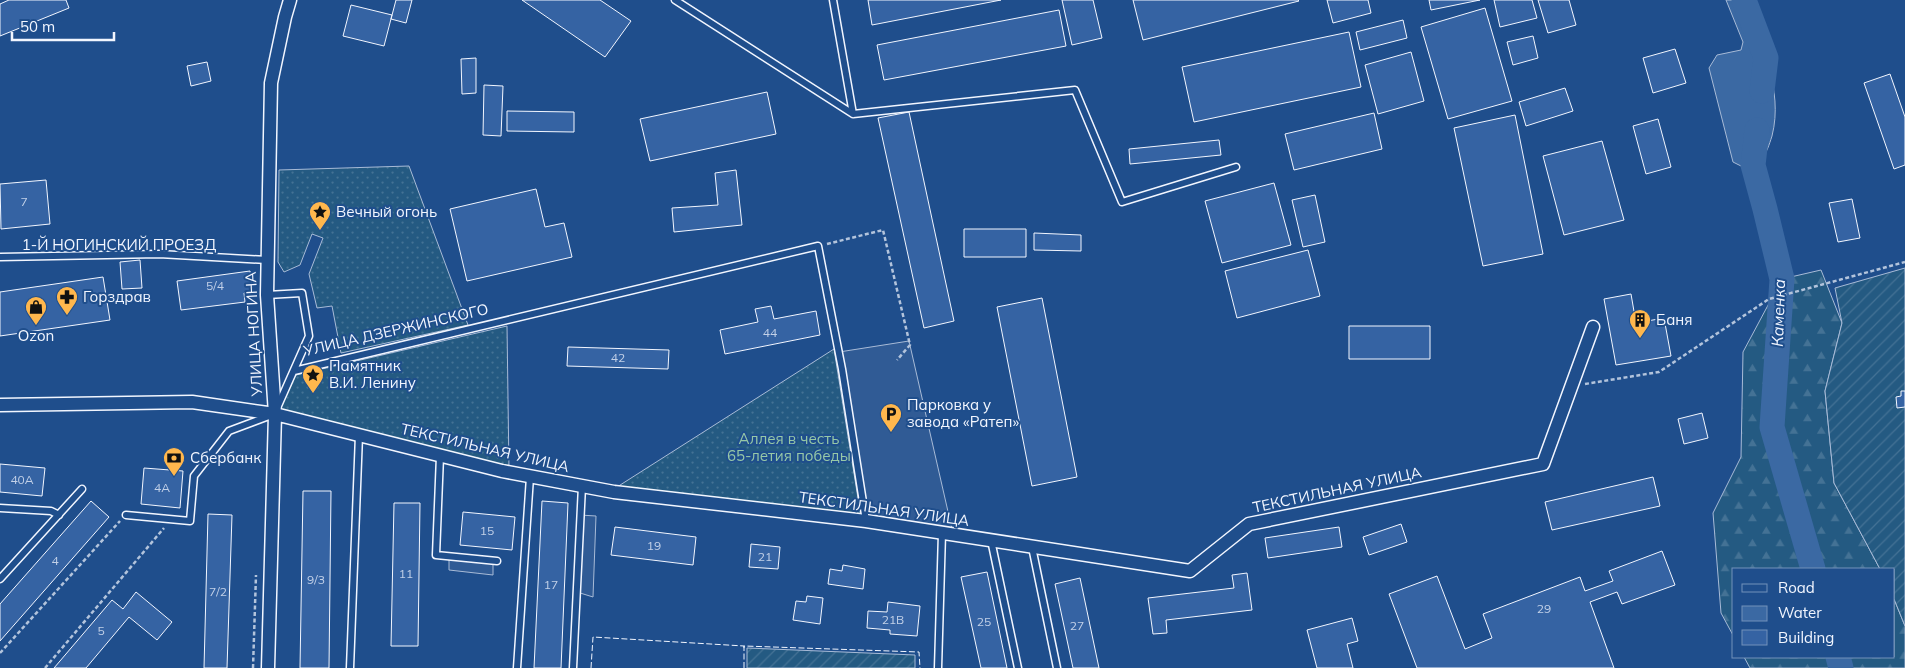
<svg xmlns="http://www.w3.org/2000/svg" width="1905" height="668" viewBox="0 0 1905 668" font-family="Mulish,sans-serif">
<style>
.grass{fill:url(#grass-dots);stroke:#a8bbd7}
.forest{fill:url(#forest-firs);stroke:#a8bbd7}
.garden{fill:url(#garden-furrows);stroke:#a8bbd7}
.parking{fill:#305b95;stroke:#a8bbd7}
.water{fill:#3b69a3;stroke:#a8bbd7}
.lines{fill:none;stroke-linecap:round;stroke-linejoin:round}
.river{stroke:#3b69a3;stroke-width:25}
.building{fill:#3563a3;stroke:#f2f6ff}
.service-casing{stroke:#f2f6ff;stroke-width:9}
.minor-casing{stroke:#f2f6ff;stroke-width:15}
.path{stroke:#b3c4dc;stroke-width:2.5;stroke-dasharray:4 2.5;stroke-linecap:butt}
.service{stroke:#1f4e8c;stroke-width:6}
.minor{stroke:#1f4e8c;stroke-width:12}
.fence{stroke:#f2f6ff;stroke-width:1;stroke-dasharray:6 2.5;stroke-linecap:butt}
.labels{text-anchor:middle;stroke-width:4;stroke-linejoin:round;paint-order:stroke}
.number-label{font-size:12px;fill:#c3d1e8}
.poi-label{font-size:15px;fill:#f2f6ff;stroke:#1f4e8c;text-anchor:start}
.street-label{font-size:15px;fill:#f2f6ff;stroke:#1f4e8c}
.park-label{font-size:15px;fill:#97c8a6;stroke:#1f4e8c}
.water-label{font-size:16px;font-style:italic;fill:#f2f6ff;stroke:#1f4e8c}
</style>
<defs>
<pattern id="grass-dots" width="8" height="8" patternUnits="userSpaceOnUse" patternTransform="scale(1.25)"><rect width="8" height="8" fill="#245a82"/><path d="M2 2h.1M6 6h.1" fill="none" stroke="#447295" stroke-width="1.8" stroke-linecap="round"/></pattern>
<pattern id="forest-firs" width="22" height="20" patternUnits="userSpaceOnUse" patternTransform="scale(1.25)"><rect width="22" height="20" fill="#245a82"/><path d="M5 1l3.5 6h-7zM16 11l3.5 6h-7z" fill="#447295"/></pattern>
<pattern id="garden-furrows" width="10" height="10" patternUnits="userSpaceOnUse" patternTransform="scale(1.25)"><rect width="10" height="10" fill="#245a82"/><path d="M-1 1l2-2M0 10L10 0M9 11l2-2" fill="none" stroke="#447295"/></pattern>
</defs>
<rect width="100%" height="100%" fill="#1f4e8c"/>
<path class="grass" d="M409 166 468 325 341 353 332 306 317 308 309 274 323 238 312 234 300 265 284 272 278 262 279 170Z
M507 326 509 471 270 410 296 375Z
M834 349 861 517 617 487Z"/>
<path class="forest" d="M1821 270 1842 323 1825 391 1834 483 1880 569H1734V637L1721 613 1713 513 1741 457 1743 352 1782 279Z
M1894 599 1905 626V668H1750L1744 657H1894Z"/>
<path class="garden" d="M1905 268V626L1894 599V569H1880L1834 483 1825 391 1842 323 1835 288Z
M747 648 915 655V668H747Z"/>
<path class="parking" d="M909 341 952 529 865 515 839 352Z
M580 515 596 516 593 597 577 592Z
M449 557 493 561V575L449 570Z"/>
<path class="water" d="M1726 0H1744C1760 43 1784 89 1772 136 1766 155 1763 162 1743 167L1733 162 1709 68 1717 55 1741 50 1743 42Z"/>
<g class="lines">
<path class="river" d="M1744 0 1766 58 1762 91
M1757 130 1753 165 1765 209 1782 279 1772 427 1813 569
M1838 657 1841 668"/>
</g>
<path class="building" d="M9 0H66L69 8 0 36V4Z
M396 0H412L406 23 391 19Z
M522 0H600L631 21 605 57Z
M868 0H1001L872 25Z
M1062 0H1093L1102 38 1072 45Z
M1133 0H1298L1299 1 1143 40Z
M1327 0H1368L1371 13 1333 23Z
M1429 0H1480L1431 10Z
M1494 0H1532L1537 18 1500 27Z
M1538 0H1569L1576 25 1548 33Z
M351 5 392 15 384 46 343 36Z
M1485 8 1512 101 1448 119 1421 27Z
M1059 10 1066 46 884 80 877 45Z
M1403 20 1407 38 1360 50 1356 32Z
M1349 32 1361 87 1194 122 1182 67Z
M1533 36 1538 58 1513 65 1507 42Z
M1675 49 1686 83 1653 93 1643 58Z
M1411 52 1424 101 1378 114 1365 65Z
M476 58V93L462 94 461 59Z
M207 62 211 81 191 86 187 66Z
M1890 74 1905 117V165L1894 169 1864 83Z
M484 85 503 86 501 136 483 135Z
M1565 88 1573 111 1526 126 1519 102Z
M767 92 776 134 650 161 640 119Z
M507 111 574 112V132L507 131Z
M909 112 954 321 924 328 878 118Z
M1374 113 1382 149 1294 170 1285 134Z
M1515 115 1543 254 1483 266 1454 128Z
M1658 119 1671 167 1646 174 1633 126Z
M1219 140 1221 155 1130 164 1129 149Z
M1602 141 1624 220 1564 235 1543 156Z
M736 170 742 225 674 232 672 208 718 205 715 173Z
M46 180 50 224 1 229 0 184Z
M1274 183 1291 245 1222 263 1205 201Z
M536 189 545 227 564 223 572 257 467 281 450 209Z
M1315 195 1325 242 1303 247 1292 200Z
M1852 199 1860 238 1838 242 1829 203Z
M964 229H1026V257H964Z
M1034 233 1081 235V251L1034 250Z
M1308 250 1320 296 1237 318 1225 271Z
M140 260 142 288 122 289 120 262Z
M250 271 253 292 244 293 245 302 181 310 177 281Z
M103 277 110 320 0 336V292Z
M1631 294 1636 323 1664 318 1671 356 1616 365 1604 299Z
M1042 298 1077 477 1032 486 997 307Z
M771 306 774 319 816 311 820 335 725 354 720 330 758 322 755 309Z
M1349 326H1430V359H1349Z
M568 347 669 350 668 369 567 366Z
M1901 391H1905V407L1897 408 1896 397 1901 396Z
M1702 413 1708 438 1684 444 1678 419Z
M0 464 45 468 42 496 0 492Z
M144 468 183 471 180 508 141 504Z
M1653 477 1660 506 1552 530 1545 502Z
M303 491H331L329 668H300Z
M91 501 109 517 0 641V604Z
M542 501 568 503 561 668H534Z
M394 503H420L418 646H391Z
M463 512 515 517 512 550 460 545Z
M208 514 232 515 227 668H204Z
M1401 524 1407 542 1369 555 1363 537Z
M615 527 696 537 693 565 611 555Z
M1339 527 1342 547 1268 558 1265 538Z
M751 544 780 547 778 569 749 567Z
M1662 551 1675 585 1622 604 1617 592 1590 602 1614 668H1417L1389 594 1437 576 1465 649 1492 638 1483 614 1580 577 1585 591 1613 581 1609 571Z
M843 565 865 569 863 589 828 584 830 569 842 571Z
M987 572 1007 668H981L961 577Z
M1247 573 1252 610 1166 620 1167 633 1153 634 1148 598 1234 588 1232 575Z
M1080 578 1099 668H1073L1055 584Z
M136 592 172 622 157 640 129 617 86 668H54L112 600 123 609Z
M807 596 823 598 820 624 793 620 796 601 806 602Z
M888 602 920 606 917 636 890 634V630L867 628 868 611 887 612Z
M1352 618 1358 641 1347 644 1353 668H1317L1307 630Z"/>
<g class="lines">
<g class="service-casing">
<path id="service" d="M675 0 853 114 833 0
M853 114 1075 90 1122 202 1236 167
M0 257 159 254 267 260
M267 295 302 293 309 336 277 408
M294 371 818 246 842 369 866 521
M440 456 436 555 497 561
M0 508 51 511 59 515
M126 515 190 521 194 476 229 431 269 416
M991 540 1018 668
M1032 547 1057 668
M0 579 82 489
M350 668 359 435
M517 668 530 477
M573 668 582 486
M938 668 942 533"/>
</g>
<g class="minor-casing">
<path id="minor" d="M0 405 192 402 275 414 502 471 614 492 866 521 1190 571 1249 524 1543 464 1593 327
M268 668 275 414 267 295 271 83 285 17 290 0"/>
</g>
<path class="path" d="M827 244 883 230 910 345 897 360
M1585 384 1659 372 1769 299 1905 262
M0 653 120 521
M45 668 164 528
M253 668 256 575"/>
<use href="#service" class="service"/>
<use href="#minor" class="minor"/>
<path class="fence" d="M591 668 593 637 744 646V648
M744 668V646L919 652 920 668"/>
</g>
<defs>
<g id="sight-pin" transform="scale(1.125)"><path d="M0 17L-7.5 6A9.5 9.5 0 1 1 7.5 6Z" fill="#ffb74d" stroke="#1f4e8c"/><path d="M0-6L1.8-2.2L6-1.7L2.9 1.2L3.7 5.4L0 3.3L-3.7 5.4L-2.9 1.2L-6-1.7L-1.8-2.2Z" fill="#111"/></g>
<g id="pharmacy-pin" transform="scale(1.125)"><path d="M0 17L-7.5 6A9.5 9.5 0 1 1 7.5 6Z" fill="#ffb74d" stroke="#1f4e8c"/><path d="M-2-6h4v4h4v4h-4v4h-4v-4h-4v-4h4Z" fill="#111"/></g>
<g id="shop-pin" transform="scale(1.125)"><path d="M0 17L-7.5 6A9.5 9.5 0 1 1 7.5 6Z" fill="#ffb74d" stroke="#1f4e8c"/><path d="M-5-2.5h2.3a2.7 3.5 0 0 1 5.4 0H5L5.5 6h-11ZM-1.5-2.5h3a1.5 2.3 0 0 0-3 0Z" fill="#111"/></g>
<g id="building-pin" transform="scale(1.125)"><path d="M0 17L-7.5 6A9.5 9.5 0 1 1 7.5 6Z" fill="#ffb74d" stroke="#1f4e8c"/><path d="M-4-6H4V6H1V3H-1V6H-4ZM-2.5-4.3h1.7v1.8h-1.7ZM.8-4.3h1.7v1.8H.8ZM-2.5-1h1.7V.8h-1.7ZM.8-1h1.7V.8H.8Z" fill="#111"/></g>
<g id="parking-pin" transform="scale(1.125)"><path d="M0 17L-7.5 6A9.5 9.5 0 1 1 7.5 6Z" fill="#ffb74d" stroke="#1f4e8c"/><path d="M-3.5-5.5H1a3.5 3.5 0 0 1 0 7H-1V5.5H-3.5ZM-1-3.4V-.6H.8a1.4 1.4 0 0 0 0-2.8Z" fill="#111"/></g>
<g id="bank-pin" transform="scale(1.125)"><path d="M0 17L-7.5 6A9.5 9.5 0 1 1 7.5 6Z" fill="#ffb74d" stroke="#1f4e8c"/><path d="M-6-4H6V4H-6ZM0-2.3a2.3 2.3 0 1 0 0 4.6a2.3 2.3 0 1 0 0-4.6Z" fill="#111"/></g>
</defs>
<g fill-rule="evenodd">
<use href="#sight-pin" x="320" y="212"/>
<use href="#pharmacy-pin" x="67" y="297"/>
<use href="#shop-pin" x="36" y="307"/>
<use href="#building-pin" x="1640" y="320"/>
<use href="#sight-pin" x="313" y="375"/>
<use href="#parking-pin" x="891" y="414"/>
<use href="#bank-pin" x="174" y="458"/>
</g>
<g class="labels">
<g class="number-label">
<text x="24" y="206">7</text>
<text x="215" y="290">5/4</text>
<text x="770" y="337">44</text>
<text x="618" y="362">42</text>
<text x="22" y="484">40А</text>
<text x="162" y="492">4А</text>
<text x="487" y="535">15</text>
<text x="654" y="550">19</text>
<text x="765" y="561">21</text>
<text x="55" y="565">4</text>
<text x="406" y="578">11</text>
<text x="316" y="584">9/3</text>
<text x="551" y="589">17</text>
<text x="218" y="596">7/2</text>
<text x="1544" y="613">29</text>
<text x="893" y="624">21В</text>
<text x="984" y="626">25</text>
<text x="1077" y="630">27</text>
<text x="101" y="635">5</text>
</g>
<g class="poi-label">
<text x="336" y="217">Вечный огонь</text>
<text x="83" y="302">Горздрав</text>
<text x="1656" y="325">Баня</text>
<text x="36" y="341" text-anchor="middle">Ozon</text>
<text x="329" y="371">Памятник<tspan x="329" dy="17">В.И. Ленину</tspan></text>
<text x="907" y="410">Парковка у<tspan x="907" dy="17">завода «Ратеп»</tspan></text>
<text x="190" y="463">Сбербанк</text>
</g>
<g class="street-label">
<text x="119" y="250">1-Й НОГИНСКИЙ ПРОЕЗД</text>
<text transform="translate(396 330) rotate(-13)" y="5">УЛИЦА ДЗЕРЖИНСКОГО</text>
<text transform="translate(254 334) rotate(-93)" y="5">УЛИЦА НОГИНА</text>
<text transform="translate(485 448) rotate(13)" y="5">ТЕКСТИЛЬНАЯ УЛИЦА</text>
<text transform="translate(1337 490) rotate(-12)" y="5">ТЕКСТИЛЬНАЯ УЛИЦА</text>
<text transform="translate(884 509) rotate(8)" y="5">ТЕКСТИЛЬНАЯ УЛИЦА</text>
</g>
<g class="park-label">
<text x="789" y="444">Аллея в честь<tspan x="789" dy="17">65-летия победы</tspan></text>
</g>
<g class="water-label">
<text transform="translate(1778 313) rotate(-88)" y="6">Каменка</text>
</g>
</g>
<rect x="1732" y="568" width="162" height="90" fill="#1f4e8c" stroke="#7391ba"/>
<rect x="1742" y="584" width="25" height="8" fill="#1f4e8c" stroke="#7391ba"/>
<text x="1778" y="593" font-size="15" fill="#f2f6ff">Road</text>
<rect x="1742" y="606" width="25" height="15" fill="#3b69a3" stroke="#7391ba"/>
<text x="1778" y="618" font-size="15" fill="#f2f6ff">Water</text>
<rect x="1742" y="630" width="25" height="15" fill="#3563a3" stroke="#7391ba"/>
<text x="1778" y="643" font-size="15" fill="#f2f6ff">Building</text>
<path d="M12 32v8h102v-8" fill="none" stroke="#f2f6ff" stroke-width="2.5"/>
<text x="20" y="32" font-size="15" fill="#f2f6ff" stroke="#1f4e8c" stroke-width="4" paint-order="stroke">50 m</text>
</svg>
